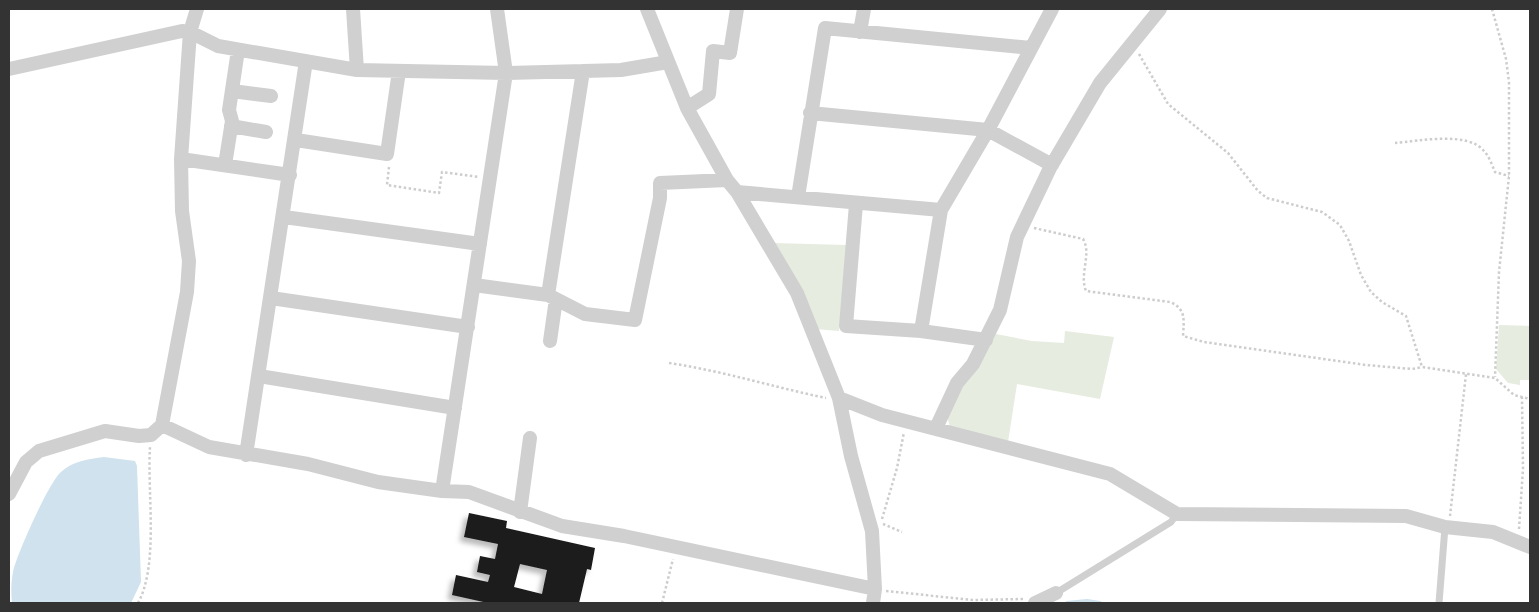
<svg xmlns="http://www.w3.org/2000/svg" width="1539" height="612" viewBox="0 0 1539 612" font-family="Ubuntu,sans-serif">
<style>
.green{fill:#e6ecdf}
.water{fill:#cfe2ee}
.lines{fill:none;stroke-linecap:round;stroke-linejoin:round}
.stream{stroke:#cfe2ee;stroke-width:4}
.building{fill:#1a1a1a;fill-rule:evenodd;filter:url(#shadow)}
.path{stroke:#cdcdcd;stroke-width:2.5;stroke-dasharray:2.5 2.5;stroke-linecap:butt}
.lane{stroke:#d0d0d0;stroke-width:7}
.street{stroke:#d0d0d0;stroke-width:14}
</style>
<defs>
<filter id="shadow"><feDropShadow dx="-4.5" dy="4.5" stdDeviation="2.5" flood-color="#0004"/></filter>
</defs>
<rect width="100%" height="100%" fill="#fff"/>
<path class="green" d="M772 243 847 245 839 331 815 329Z
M1499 325 1530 326V377L1529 380H1520V385L1508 383 1496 369Z
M1065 331 1114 337 1100 399 1017 384 1008 442 950 426 947 417 961 388 996 334 1032 341 1064 343Z"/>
<path class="water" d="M104 457 135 461 137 466 141 582 131 603H12C11 593 11 583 13 572 16 556 49 482 61 472 73 461 88 459 104 457Z"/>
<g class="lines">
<path class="stream" d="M1067 603 1087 601 1100 603"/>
</g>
<path class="building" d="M469 513 507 521 506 528 595 548 591 570 587 569 579 603H488L452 595 456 575 488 582 490 575 477 572 480 556 495 559 498 544 464 537ZM520 564 547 570 542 594 514 587Z"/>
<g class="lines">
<path class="path" d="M1492 9 1506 59 1509 82V176L1499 272 1495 377
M1139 54 1168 104 1228 153 1258 191 1267 198 1322 212 1340 225 1349 241 1361 275 1371 292 1382 302 1406 316 1422 367 1495 378 1514 395 1530 399
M1395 143C1419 141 1468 131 1484 151 1489 156 1492 165 1495 172L1509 176
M389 167 387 185 439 193 442 172 479 177
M1034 228 1083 239C1092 254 1079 274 1086 291L1170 302C1186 309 1184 319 1183 336L1204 342 1366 365 1412 369 1422 367
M669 363C723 371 773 387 826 398
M1450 516 1466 374
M882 519 897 468 904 432
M883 524 902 532
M1519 529 1523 469 1522 397
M886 591 973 600 1023 599
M138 603C159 565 147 492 150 447
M662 603 673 559"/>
<path class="lane" d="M1056 593 1171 522 1177 514
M1439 603 1445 527"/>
<path class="street" d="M353 9 357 70
M647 9 687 108 727 180 737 192 797 293 839 398 851 456 872 531 875 589 873 603
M860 32 864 9
M9 69 182 31 190 32 218 46 357 70 506 73 621 70 668 62
M232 91 271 96
M687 108 709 94 713 51 730 53 737 9
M810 113 988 130 1052 165
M231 126 266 132
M296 140 387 154 399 71
M181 159 290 175
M225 165 232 121 229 110 238 50
M737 192 941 210
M798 197 825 28 1031 48
M856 204 846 326 921 331 986 340
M284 217 480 244
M474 285 548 295 583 71
M548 295 585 314 635 320 660 198V183L727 180
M271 298 468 327
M921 331 941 210 988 130 1052 9
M550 341 556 299
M259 376 455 408
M839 398 882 415 1110 474 1177 514 1406 516 1445 527 1493 532 1530 547
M162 425 209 447 308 464 378 482 442 491 469 492 562 526 624 536 875 589
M936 428 957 383 973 364 1000 310 1017 237 1050 168 1100 83 1160 9
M246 455 306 61
M442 491 506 73 497 9
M9 494 26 462 39 451 105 431 139 436 151 435 162 425 187 292 189 261 182 211 181 159 190 32 197 9
M520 512 530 438
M1035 603 1056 593"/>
</g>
<rect width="1539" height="612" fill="none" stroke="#333333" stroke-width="20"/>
</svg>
